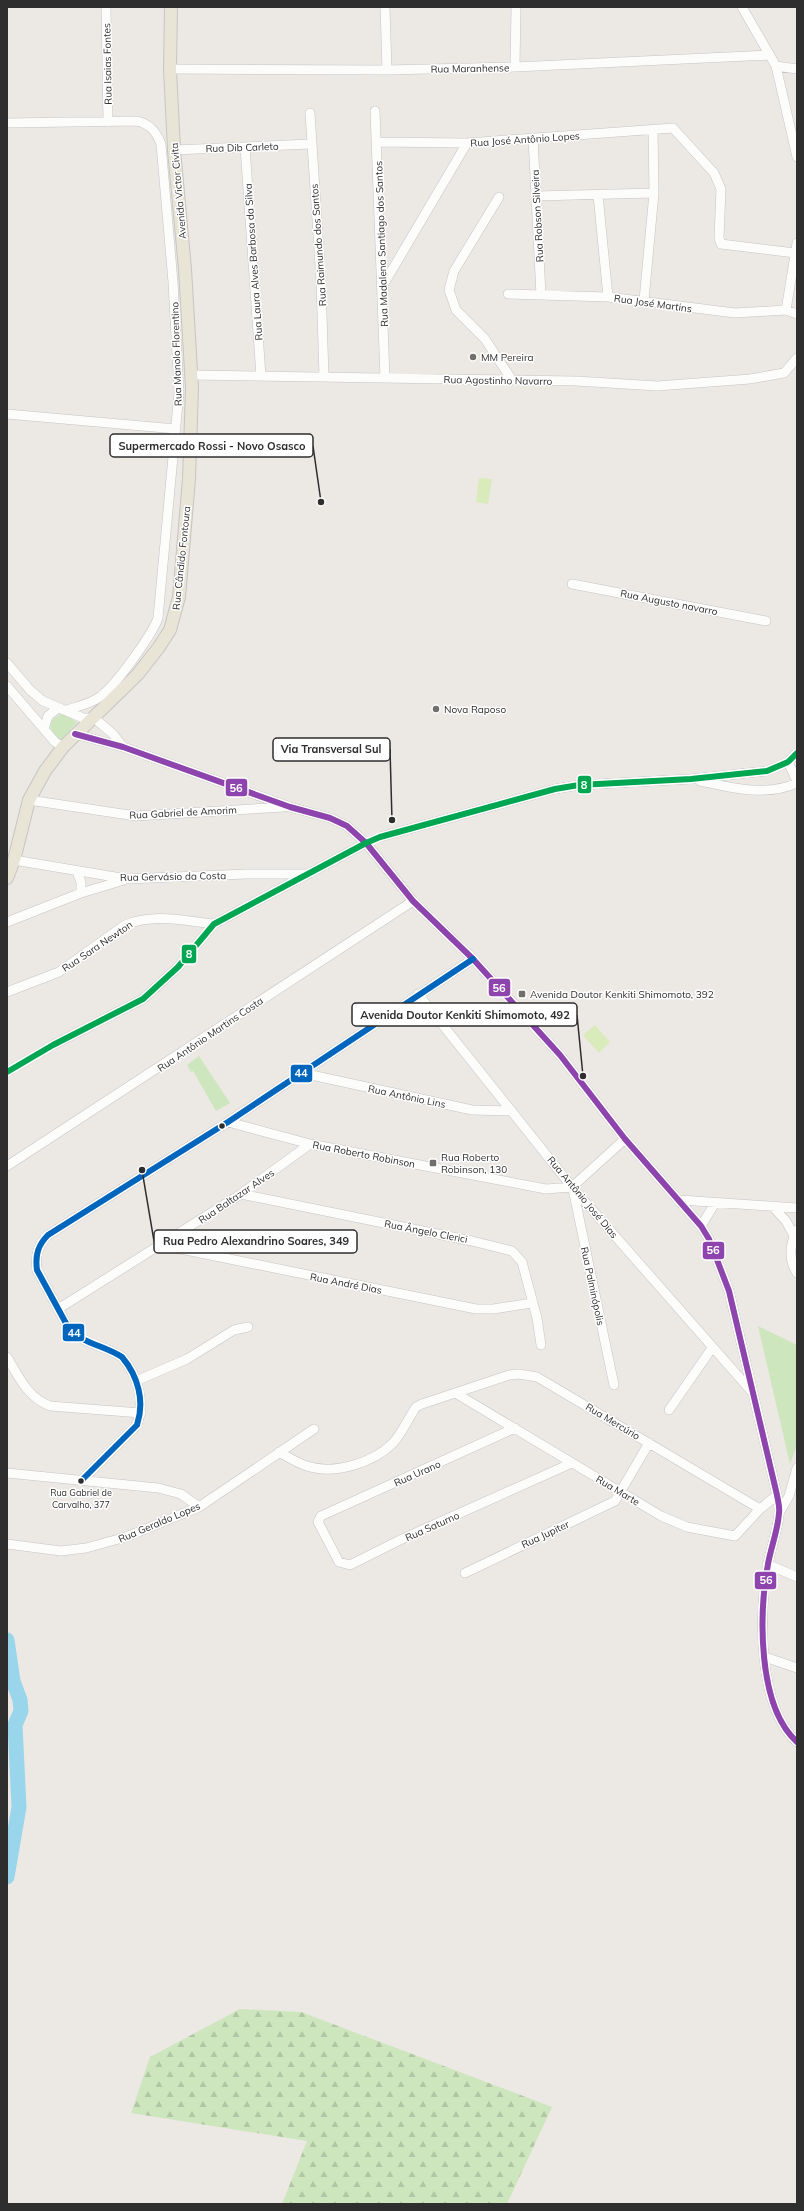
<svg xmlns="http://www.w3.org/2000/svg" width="804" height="2211" viewBox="0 0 804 2211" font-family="Mulish,sans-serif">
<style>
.forest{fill:url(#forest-firs)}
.park{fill:#cee6be}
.pitch{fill:#d9eabb}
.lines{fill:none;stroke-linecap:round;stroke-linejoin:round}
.river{stroke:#99d6ec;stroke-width:15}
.minor-casing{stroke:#c5c4c5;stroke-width:10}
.major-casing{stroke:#c6c5c4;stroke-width:14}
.minor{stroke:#fcfcfb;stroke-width:9}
.major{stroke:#e8e4d6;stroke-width:12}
.bus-1-casing{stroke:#fff;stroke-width:9}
.bus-2-casing{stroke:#fff;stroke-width:9}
.bus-3-casing{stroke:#fff;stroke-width:9}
.bus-1{stroke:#8e44ad;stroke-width:6}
.bus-2{stroke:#0065bd;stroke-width:6}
.bus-3{stroke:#00a651;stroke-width:6}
.poi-dot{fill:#706f6e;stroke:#fff;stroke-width:1.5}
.bus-dot{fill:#2e2e2e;stroke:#fff;stroke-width:1.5}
.labels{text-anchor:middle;stroke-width:3;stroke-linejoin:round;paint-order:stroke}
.bus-label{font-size:9px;fill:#2e2e2e;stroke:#fff}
.street-label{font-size:10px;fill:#2e2e2e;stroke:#fff}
.poi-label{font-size:10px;fill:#2e2e2e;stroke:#fff;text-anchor:start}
.leader{fill:none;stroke:#2e2e2e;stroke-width:1.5}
.callout-dot{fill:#2e2e2e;stroke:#fff;stroke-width:1.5}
.callout{fill:#fff;stroke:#2e2e2e;stroke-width:1.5}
.callout-label{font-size:11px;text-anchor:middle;font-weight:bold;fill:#2e2e2e}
.line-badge{stroke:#fff;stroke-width:1.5}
.badge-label{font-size:11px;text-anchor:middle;font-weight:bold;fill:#fff}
</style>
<defs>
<pattern id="forest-firs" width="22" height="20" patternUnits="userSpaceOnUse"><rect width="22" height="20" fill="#cee6be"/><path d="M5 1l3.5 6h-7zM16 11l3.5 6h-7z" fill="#b1c6a4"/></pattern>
</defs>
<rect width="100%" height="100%" fill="#ece8e4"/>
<path class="forest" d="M240 2009 301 2012 552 2107 507 2204H282L307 2141 131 2113 150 2057Z"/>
<path class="park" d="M61 714 66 715 77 722 61 740C53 734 47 729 53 719Z
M199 1056 230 1103 216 1111 193 1071 191 1072 187 1065Z
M758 1326 797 1345V1445L790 1464Z"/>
<path class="pitch" d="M479 478 492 479 488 504 476 502Z
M595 1025 610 1042 599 1053 583 1035Z"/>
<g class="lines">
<path class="river" d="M7 1640 13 1681 20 1700 21 1711 15 1725 19 1807 7 1877"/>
<g class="minor-casing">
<path id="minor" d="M106 7 108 122
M385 7 387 70
M742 7 776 66 797 157
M776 66 797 69
M515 67 516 7
M170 69 387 70 515 67 770 55
M375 111 385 378
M310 113 321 282 324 377
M7 123 136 121C149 123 156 131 161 144L173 282 179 392 158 618C152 635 116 685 101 696 91 704 79 706 67 710
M533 138 541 295
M377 142 467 143 673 128 714 173 721 189 719 238 721 244 795 253
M245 147 261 376
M174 150 310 144
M598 195 608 297
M536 196 654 193
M499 197 454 271 449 290 456 310 485 339 512 380
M382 287 467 143
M508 294 608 297 735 313 786 310 797 314
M644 300 654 193 653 130
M786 310 797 243
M192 375 576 381 657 386 750 379 784 373 797 358
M7 414 176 429
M572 584 766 621
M7 663 30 690 43 701 83 718H94L113 734 123 747
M7 686 55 742 63 747
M44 729 48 716 58 708
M75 734 123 747 290 807 330 818 347 826 366 843 413 901 473 959 560 1055 625 1139 701 1226 709 1239 729 1291 777 1495C778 1501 780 1507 779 1513 778 1530 771 1547 768 1564 759 1613 757 1706 797 1742
M788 762 797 781
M700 781C732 788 766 797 797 783
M29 800 136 816 284 807
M14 860 127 879 246 874H308
M77 872 81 882V893
M7 922 81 893 124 880
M7 992 59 972 125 925C154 913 185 921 214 924
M418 994 572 1187 753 1393
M7 1072 53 1045 143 999 178 967 214 924 366 843 380 837 555 789 579 785 691 779 767 771 788 762 797 753
M302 1073 472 1110 512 1111
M228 1122 310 1144 546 1189 572 1187
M7 1166 413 901
M572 1187 625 1139
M573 1189 614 1385
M241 1194 472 1241 512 1251 522 1262 537 1318 541 1345
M680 1200 797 1208
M774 1208 786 1221 794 1236
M701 1226 715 1203
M797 1230C790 1244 788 1259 797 1273
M161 1245 476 1309H493L532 1303
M58 1309 241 1194 310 1144
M7 1357C19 1377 27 1397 50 1406L141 1413
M136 1381 187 1359 234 1330 248 1327
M457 1394 661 1516 687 1527 735 1536 760 1509 777 1495
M669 1410 712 1348
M515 1428 321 1516 318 1522 339 1562 350 1565 402 1539 572 1463
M279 1452C288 1457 297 1463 307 1466 334 1475 373 1463 393 1443 402 1433 408 1419 416 1407L422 1404 509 1375 519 1374 537 1377 760 1509
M7 1473 158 1488 181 1494 199 1507
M81 1481 137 1425C145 1401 138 1376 122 1357 104 1345 82 1344 68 1327L37 1270C35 1255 38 1245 48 1235L228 1122 473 959
M779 1513 789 1496 797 1468
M7 1544 61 1551 86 1548 126 1537 199 1507 314 1429
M767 1564 797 1577
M465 1573 615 1501 649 1443
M765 1657 797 1668"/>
</g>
<g class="major-casing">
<path id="major" d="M7 878 14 860 29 800 45 771 63 747 138 674 159 647 170 630 179 597 189 479 192 388 185 269 174 150 170 69 171 7"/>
</g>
<use href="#minor" class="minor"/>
<use href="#major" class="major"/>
<g class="bus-1-casing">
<path id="bus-1" d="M75 734 123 747 290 807 330 818 347 826 366 843 413 901 473 959 560 1055 625 1139 701 1226 709 1239 729 1291 777 1495C778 1501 780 1507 779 1513 778 1530 771 1547 768 1564 759 1613 757 1706 797 1742"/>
</g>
<g class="bus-2-casing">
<path id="bus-2" d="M81 1481 137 1425C145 1401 138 1376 122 1357 104 1345 82 1344 68 1327L37 1270C35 1255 38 1245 48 1235L228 1122 473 959"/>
</g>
<g class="bus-3-casing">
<path id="bus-3" d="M7 1072 53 1045 143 999 178 967 214 924 366 843 380 837 555 789 579 785 691 779 767 771 788 762 797 753"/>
</g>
<use href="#bus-1" class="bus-1"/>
<use href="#bus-2" class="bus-2"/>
<use href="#bus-3" class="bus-3"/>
</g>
<g class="poi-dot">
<circle cx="473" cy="357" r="4"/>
<circle cx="436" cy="709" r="4"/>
<rect x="518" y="990" width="8" height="8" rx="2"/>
<rect x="429" y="1159" width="8" height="8" rx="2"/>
</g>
<g class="bus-dot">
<circle cx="222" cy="1126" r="3.5"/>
<circle cx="81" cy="1481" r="3.5"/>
</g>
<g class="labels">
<g class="bus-label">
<text x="81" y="1496">Rua Gabriel de<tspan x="81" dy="12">Carvalho, 377</tspan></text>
</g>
<g class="street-label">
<text transform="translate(107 64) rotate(-91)" y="4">Rua Isaias Fontes</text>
<text transform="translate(470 68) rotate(-1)" y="4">Rua Maranhense</text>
<text transform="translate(525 139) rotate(-4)" y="4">Rua José Antônio Lopes</text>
<text transform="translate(242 147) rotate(-2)" y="4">Rua Dib Carleto</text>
<text transform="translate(178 191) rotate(-95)" y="4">Avenida Victor Civita</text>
<text transform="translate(537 216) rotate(-93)" y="4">Rua Robson Silveira</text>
<text transform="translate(381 244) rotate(-92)" y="4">Rua Madalena Santiago dos Santos</text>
<text transform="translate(318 245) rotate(-94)" y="4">Rua Raimundo dos Santos</text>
<text transform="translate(253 262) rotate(-94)" y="4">Rua Laura Alves Barbosa da Silva</text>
<text transform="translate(653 303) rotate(8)" y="4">Rua José Martins</text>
<text transform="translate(176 354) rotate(-92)" y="4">Rua Manolo Florentino</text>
<text transform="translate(498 380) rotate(1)" y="4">Rua Agostinho Navarro</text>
<text transform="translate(181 558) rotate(-84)" y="4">Rua Cândido Fontoura</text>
<text transform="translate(669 602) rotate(11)" y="4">Rua Augusto navarro</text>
<text transform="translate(183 812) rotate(-3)" y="4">Rua Gabriel de Amorim</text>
<text transform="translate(173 876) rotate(-1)" y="4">Rua Gervásio da Costa</text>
<text transform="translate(97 946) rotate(-34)" y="4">Rua Sara Newton</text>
<text transform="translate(210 1034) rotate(-34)" y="4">Rua Antônio Martins Costa</text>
<text transform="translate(407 1096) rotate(12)" y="4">Rua Antônio Lins</text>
<text transform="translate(364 1154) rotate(11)" y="4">Rua Roberto Robinson</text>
<text transform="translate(236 1196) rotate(-34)" y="4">Rua Baltazar Alves</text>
<text transform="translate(583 1197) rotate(50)" y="4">Rua Antônio José Dias</text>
<text transform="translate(426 1231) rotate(11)" y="4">Rua Ângelo Clerici</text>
<text transform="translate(346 1283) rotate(11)" y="4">Rua André Dias</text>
<text transform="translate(593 1286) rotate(78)" y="4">Rua Palminópolis</text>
<text transform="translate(613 1421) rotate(31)" y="4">Rua Mercúrio</text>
<text transform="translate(417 1473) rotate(-24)" y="4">Rua Urano</text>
<text transform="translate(618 1490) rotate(31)" y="4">Rua Marte</text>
<text transform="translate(159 1522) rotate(-23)" y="4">Rua Geraldo Lopes</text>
<text transform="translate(432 1526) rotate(-24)" y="4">Rua Saturno</text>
<text transform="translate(545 1534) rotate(-25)" y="4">Rua Jupiter</text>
</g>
<g class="poi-label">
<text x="481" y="361">MM Pereira</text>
<text x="444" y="713">Nova Raposo</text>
<text x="530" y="998">Avenida Doutor Kenkiti Shimomoto, 392</text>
<text x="441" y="1161">Rua Roberto<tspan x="441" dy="12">Robinson, 130</tspan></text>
</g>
</g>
<path class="leader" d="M321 502L313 446M392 820L390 749M583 1076L577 1015M142 1170L154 1241"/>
<g class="callout-dot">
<circle cx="321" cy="502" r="4"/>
<circle cx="392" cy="820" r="4"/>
<circle cx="583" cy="1076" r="4"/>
<circle cx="142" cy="1170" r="4"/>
</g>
<g class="callout">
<rect x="110" y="434" width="203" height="23" rx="4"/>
<rect x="273" y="738" width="117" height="23" rx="4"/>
<rect x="352" y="1003" width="225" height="23" rx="4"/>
<rect x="154" y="1230" width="203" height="23" rx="4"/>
</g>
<g class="callout-label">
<text x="212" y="450">Supermercado Rossi - Novo Osasco</text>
<text x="331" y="753">Via Transversal Sul</text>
<text x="465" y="1019">Avenida Doutor Kenkiti Shimomoto, 492</text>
<text x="256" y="1245">Rua Pedro Alexandrino Soares, 349</text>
</g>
<g class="line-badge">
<rect x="577" y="775" width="15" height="19" rx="4" fill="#00a651"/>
<rect x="225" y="778" width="23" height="19" rx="4" fill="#8e44ad"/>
<rect x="181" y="944" width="16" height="20" rx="4" fill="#00a651"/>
<rect x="488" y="978" width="23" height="19" rx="4" fill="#8e44ad"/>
<rect x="290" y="1064" width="23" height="19" rx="4" fill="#0065bd"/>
<rect x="702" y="1241" width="23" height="19" rx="4" fill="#8e44ad"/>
<rect x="62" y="1323" width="23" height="19" rx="4" fill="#0065bd"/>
<rect x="754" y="1571" width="23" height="19" rx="4" fill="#8e44ad"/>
</g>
<g class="badge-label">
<text x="584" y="789">8</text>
<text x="236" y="792">56</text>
<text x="189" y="958">8</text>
<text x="499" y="992">56</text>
<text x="301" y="1077">44</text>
<text x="713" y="1254">56</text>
<text x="74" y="1337">44</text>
<text x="766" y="1584">56</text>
</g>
<rect width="804" height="2211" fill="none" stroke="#2e2e2e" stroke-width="16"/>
</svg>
